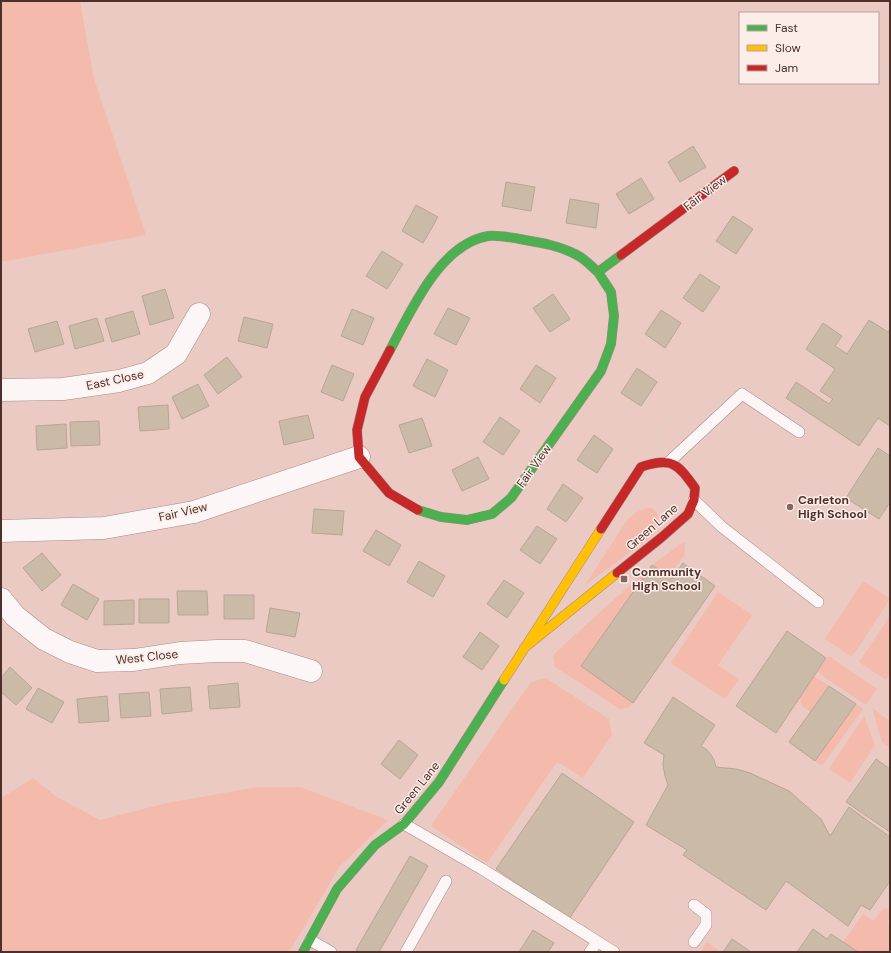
<svg xmlns="http://www.w3.org/2000/svg" width="891" height="953" viewBox="0 0 891 953" font-family="'DM Sans',sans-serif">
<style>
.green{fill:#f4baab}
.building{fill:#ccbaa9;stroke:#b7a595}
.lines{fill:none;stroke-linecap:round;stroke-linejoin:round}
.lane-casing{stroke:#a68b84;stroke-width:12}
.street-casing{stroke:#a68b84;stroke-width:23}
.fast-casing{stroke:#a68b84;stroke-width:10}
.slow-casing{stroke:#a68b84;stroke-width:10}
.jam-casing{stroke:#a68b84;stroke-width:10}
.path{stroke:#dbd0cd;stroke-width:2.5;stroke-dasharray:1 3;stroke-linecap:butt}
.lane{stroke:#fcf7f6;stroke-width:11}
.street{stroke:#fcf7f6;stroke-width:22}
.fast{stroke:#4caf50;stroke-width:9}
.slow{stroke:#ffc107;stroke-width:9}
.jam{stroke:#c62828;stroke-width:9}
.poi-dot{fill:#84665f;stroke:#fdede9;stroke-width:1.5}
.labels{text-anchor:middle;stroke-width:3;stroke-linejoin:round;paint-order:stroke}
.street-label{font-size:12px;fill:#4d3029;stroke:#fdede9}
.poi-label{font-size:12px;font-weight:bold;fill:#4d3029;stroke:#fdede9;text-anchor:start}
</style>
<rect width="100%" height="100%" fill="#ebcac3"/>
<path class="green" d="M1 1H80L94 79 146 235 1 262Z
M650 507 656 511 659 518 652 536 585 585 628 519 637 512Z
M685 541V555L667 576 652 565Z
M640 576 643 578 633 703 629 707 620 709 555 667 553 657 556 652Z
M863 581 890 599 852 657 825 639Z
M718 592 752 615 718 665 739 679 725 699 671 663Z
M890 616V674L886 680 859 662Z
M829 656 877 689 866 705 817 672Z
M814 676 829 686 811 712 802 706 800 697Z
M546 678 609 719 612 735 583 778 557 762 487 863 431 826 531 682Z
M856 704 863 709 822 766 815 761Z
M872 708 890 721V748L882 742Z
M864 716 875 745 850 783 829 769Z
M33 778 57 797 100 820 167 803 257 787H300L388 820 340 866 289 952H1V798Z
M886 908 890 910V917L887 922 890 924V952H858L843 942 863 914 873 921 882 910Z
M707 942 721 952H700Z"/>
<path class="building" d="M693 146 706 167 680 182 668 162Z
M641 178 654 199 629 214 616 194Z
M506 182 535 187 531 211 502 206Z
M570 199 599 204 596 228 566 223Z
M416 205 438 217 423 243 402 231Z
M733 216 753 229 736 254 716 241Z
M382 251 403 264 387 289 366 276Z
M700 274 720 287 703 312 683 298Z
M165 289 174 318 150 325 142 296Z
M553 294 570 319 550 332 533 308Z
M448 308 470 318 456 345 434 334Z
M352 309 374 318 363 345 341 336Z
M661 310 681 323 665 348 645 334Z
M133 311 140 334 112 342 105 319Z
M244 317 273 324 267 348 238 341Z
M97 318 104 341 75 349 69 326Z
M869 320 888 332 890 329V426L878 418 859 446 786 398 796 382 829 404 833 399 820 391 835 369 806 349 823 323 842 336 835 346 847 354Z
M57 321 64 344 35 352 28 329Z
M227 357 242 377 218 394 204 375Z
M427 359 448 370 435 397 413 386Z
M332 365 354 374 343 401 321 392Z
M536 365 556 378 540 403 520 389Z
M637 368 657 382 641 406 621 393Z
M198 384 209 406 182 419 172 397Z
M168 405 169 429 140 431 138 407Z
M308 415 314 438 284 445 279 421Z
M500 417 520 431 503 455 483 442Z
M422 418 432 446 409 453 399 425Z
M99 421 100 445 71 446 70 422Z
M66 424 67 448 37 450 36 426Z
M594 435 613 449 597 473 577 460Z
M878 448 890 456V502L879 519 846 498Z
M478 457 489 479 462 491 452 470Z
M563 484 583 498 566 522 547 509Z
M314 509 344 511 342 535 312 533Z
M537 526 557 539 540 564 520 550Z
M376 530 401 545 389 566 363 551Z
M42 553 61 575 42 591 23 568Z
M419 561 445 576 433 597 407 582Z
M683 563 715 586 633 703 581 666 652 565 672 579Z
M504 580 524 593 507 618 487 604Z
M73 584 99 599 87 620 61 605Z
M177 591H207L208 615H178Z
M224 595H254V619H224Z
M139 599H169V623H139Z
M134 600V624L104 625V601Z
M270 608 300 613 295 637 266 632Z
M787 631 826 658 776 733 736 706Z
M480 632 499 646 482 670 463 657Z
M10 667 32 688 16 705 1 692V678Z
M238 683 240 707 210 709 208 686Z
M829 686 856 704 815 761 789 742Z
M190 687 192 711 162 714 160 689Z
M38 688 64 702 52 723 26 709Z
M149 692 151 716 121 718 119 694Z
M107 696 109 721 79 723 77 699Z
M673 697 715 725 701 746 707 750 711 755 714 760 716 767 736 769 750 773 789 791 821 819 830 836 849 807 890 837V881L870 910 861 905 848 926 786 881 766 910 683 855 687 850 646 825 668 785 665 776 663 765 664 755 644 743Z
M399 740 418 755 400 779 381 764Z
M876 759 890 769V832L846 802Z
M562 773 634 822 569 919 496 869Z
M410 856 428 866 379 952H360L356 950Z
M813 929 827 939 831 934 858 952H797Z
M533 930 554 943 548 952H519Z
M732 939 751 952H723Z"/>
<g class="lines">
<g class="lane-casing">
<path id="lane" d="M669 462 742 394 799 432
M694 500 722 527 818 602
M404 824 482 869 614 952
M310 940 331 952
M694 942 706 925V914L694 905
M406 952 446 881
M590 952 597 942"/>
</g>
<g class="street-casing">
<path id="street" d="M1 390 63 389 119 381 148 373 176 354 199 314
M1 531 104 528 194 512 359 457
M1 599 15 616 44 639 70 652 97 661 134 660 180 653 217 651H245L311 671"/>
</g>
<g class="fast-casing">
<path id="fast" d="M390 350C411 311 440 244 488 236 498 235 515 238 525 240 543 243 560 246 577 255 585 259 591 266 598 272L621 255
M418 510 441 517 467 520 492 514 511 498 601 371 611 344 614 316 611 292 598 272
M303 952 337 889 375 845 404 824 439 782 504 680"/>
</g>
<g class="slow-casing">
<path id="slow" d="M524 648 617 573
M504 680 601 529"/>
</g>
<g class="jam-casing">
<path id="jam" d="M621 255 734 171
M390 350 365 397 357 430 359 457 389 493 418 510
M601 529 641 467C672 457 677 463 695 488L694 500 688 514 662 537 617 573"/>
</g>
<path class="path" d="M607 396 661 434
M656 442 846 131 890 65
M536 667 608 714"/>
<use href="#lane" class="lane"/>
<use href="#street" class="street"/>
<use href="#fast" class="fast"/>
<use href="#slow" class="slow"/>
<use href="#jam" class="jam"/>
</g>
<g class="poi-dot">
<circle cx="790" cy="507" r="4"/>
<rect x="620" y="575" width="8" height="8" rx="2"/>
</g>
<g class="labels">
<g class="street-label">
<text transform="translate(705 193) rotate(-37)" y="4">Fair View</text>
<text transform="translate(115 380) rotate(-12)" y="4">East Close</text>
<text transform="translate(534 466) rotate(-54)" y="4">Fair View</text>
<text transform="translate(183 512) rotate(-13)" y="4">Fair View</text>
<text transform="translate(652 527) rotate(-41)" y="4">Green Lane</text>
<text transform="translate(147 657) rotate(-6)" y="4">West Close</text>
<text transform="translate(417 788) rotate(-51)" y="4">Green Lane</text>
</g>
<g class="poi-label">
<text x="798" y="504">Carleton<tspan x="798" dy="14">High School</tspan></text>
<text x="632" y="576">Community<tspan x="632" dy="14">High School</tspan></text>
</g>
</g>
<rect width="891" height="953" fill="none" stroke="#4d3029" stroke-width="4"/>
<rect x="739" y="12" width="140" height="72" fill="#fdede9" stroke="#b7a19c"/>
<rect x="747" y="25" width="20" height="6" fill="#4caf50" stroke="#b7a19c"/>
<text x="775" y="32" font-size="12" fill="#4d3029">Fast</text>
<rect x="747" y="45" width="20" height="6" fill="#ffc107" stroke="#b7a19c"/>
<text x="775" y="52" font-size="12" fill="#4d3029">Slow</text>
<rect x="747" y="65" width="20" height="6" fill="#c62828" stroke="#b7a19c"/>
<text x="775" y="72" font-size="12" fill="#4d3029">Jam</text>
</svg>
